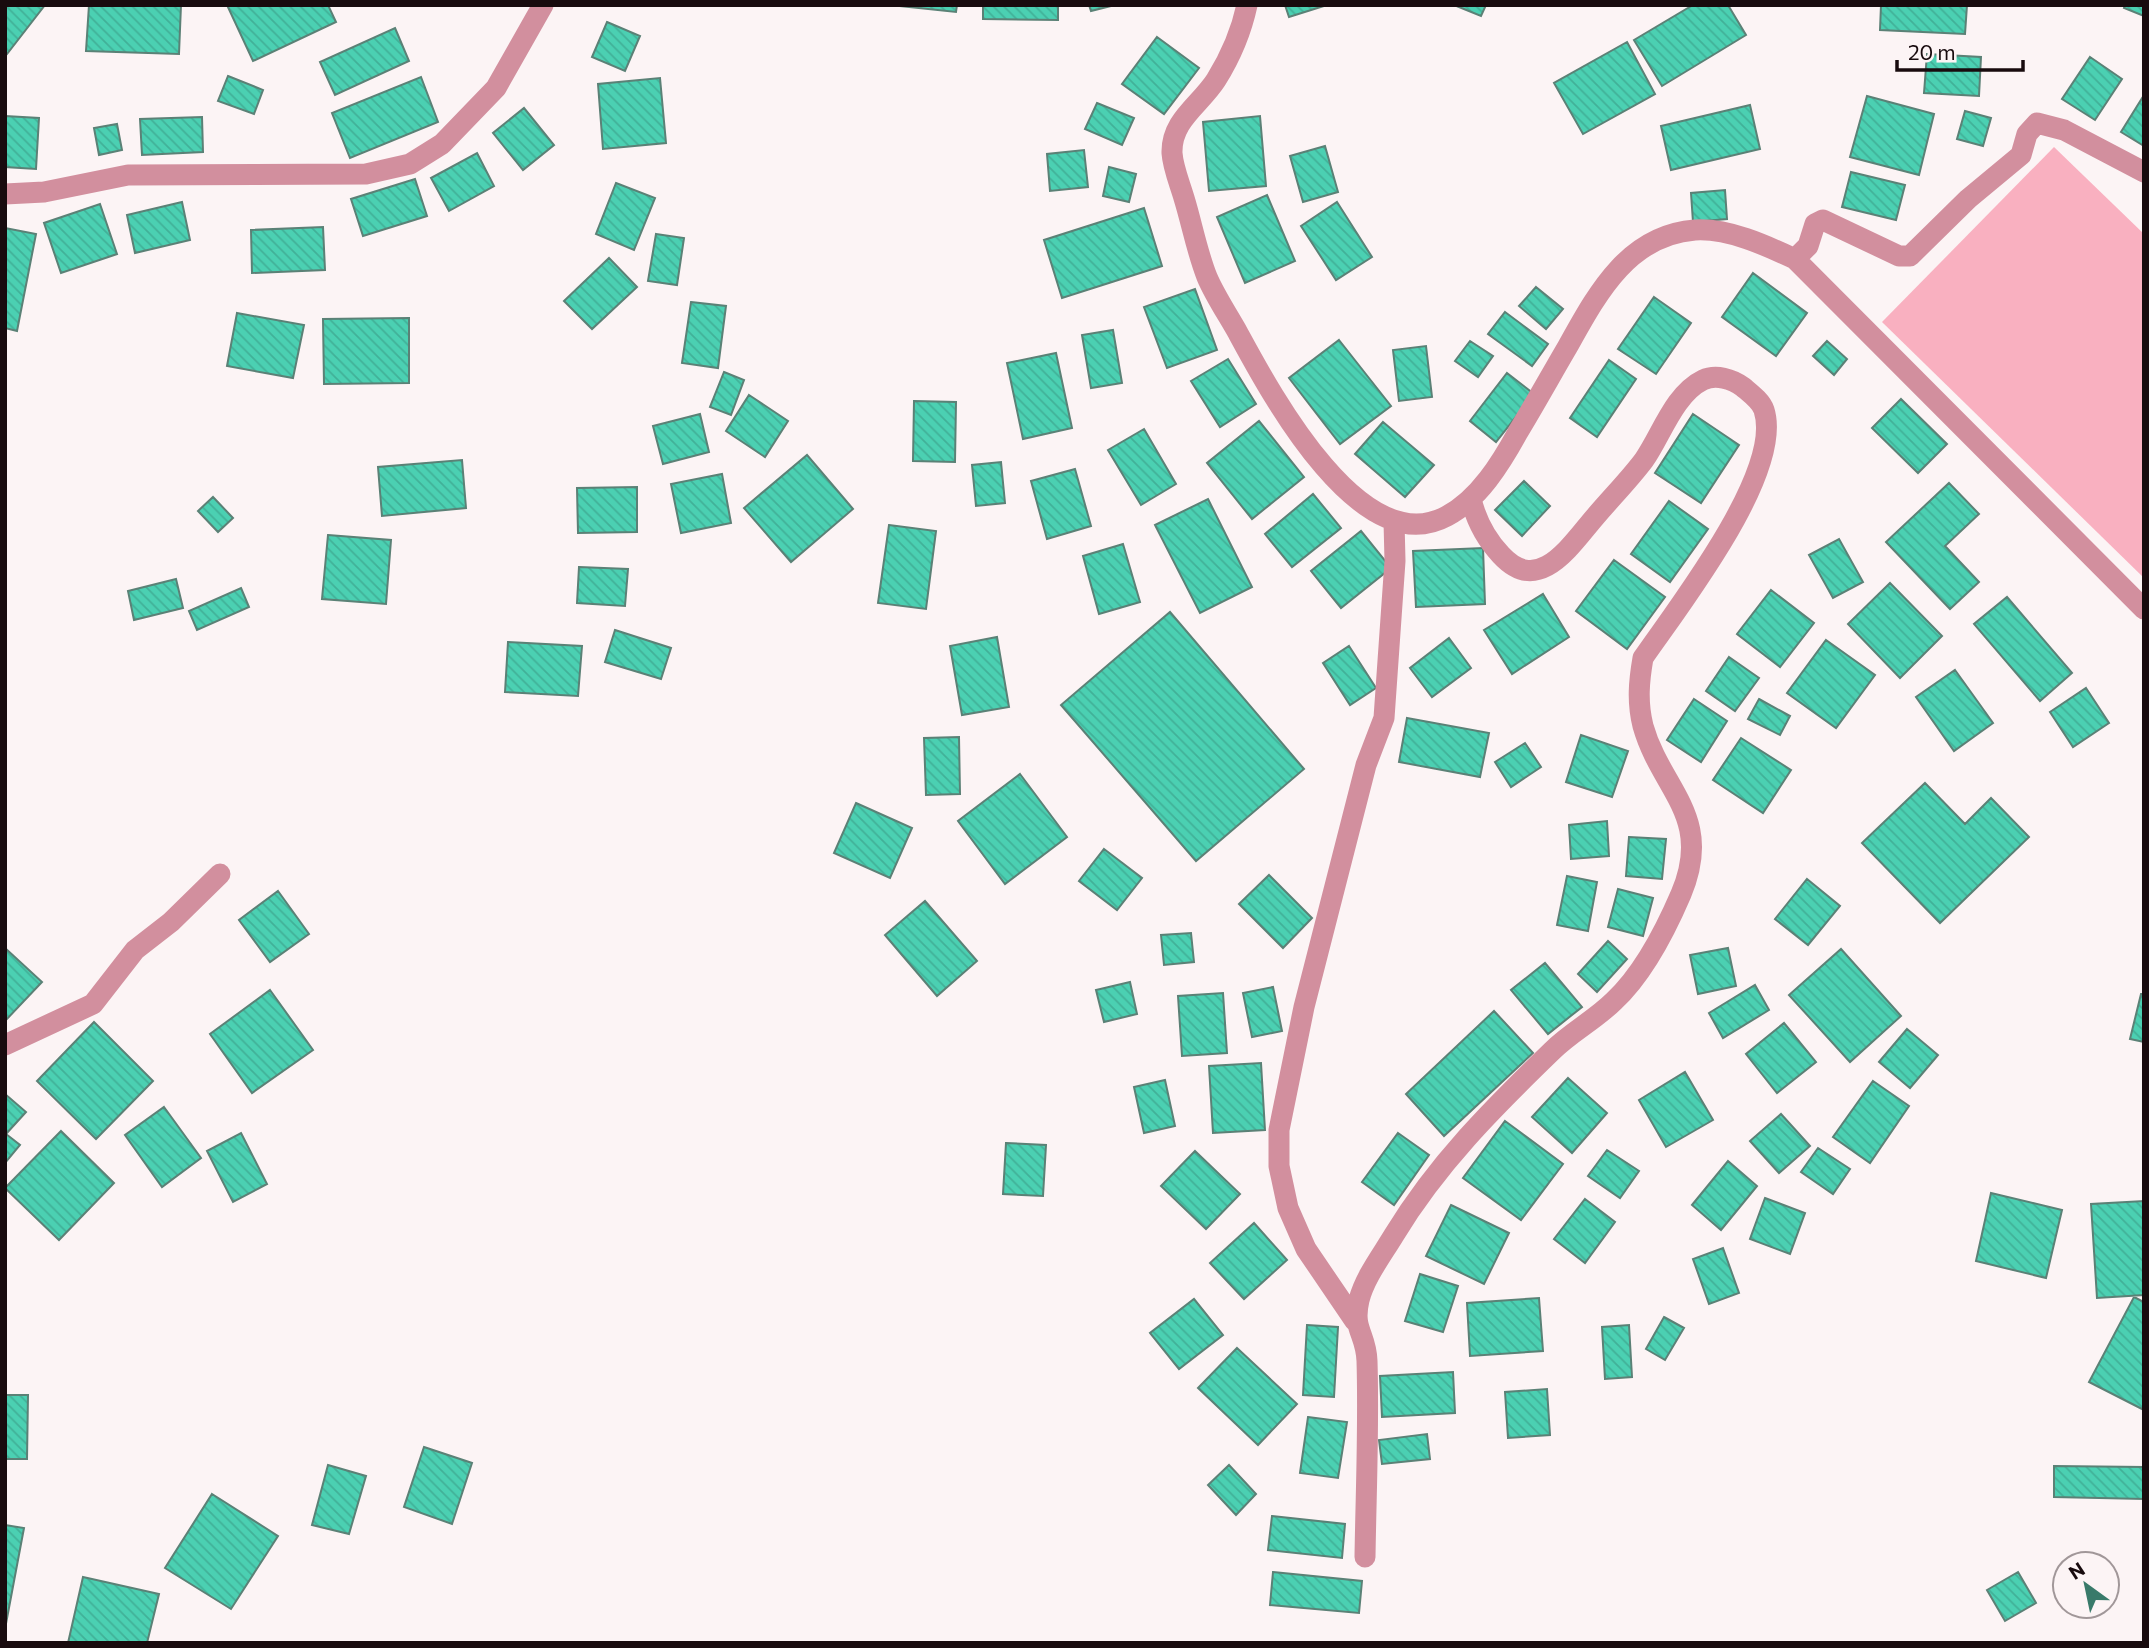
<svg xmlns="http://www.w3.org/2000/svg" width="2149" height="1648" viewBox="0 0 2149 1648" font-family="Commissioner,sans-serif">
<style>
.green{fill:#f9b0c0}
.building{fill:url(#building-back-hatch);stroke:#5b8176;stroke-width:2}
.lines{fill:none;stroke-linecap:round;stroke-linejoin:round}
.minor{stroke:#d28f9e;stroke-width:21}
</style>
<defs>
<pattern id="building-back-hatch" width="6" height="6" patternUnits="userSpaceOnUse" patternTransform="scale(1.75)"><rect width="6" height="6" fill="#4bd0b2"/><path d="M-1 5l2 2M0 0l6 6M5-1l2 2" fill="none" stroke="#41b198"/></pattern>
</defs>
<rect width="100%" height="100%" fill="#fcf4f5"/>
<path class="green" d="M2054 147 2144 234V578L1882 322Z"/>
<path class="building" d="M5 5H45L7 54 5 53Z
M89 5H181L179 54 86 51Z
M227 5H328L336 22 253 61Z
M890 5H957L956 12Z
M983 5H1058V20L983 19Z
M1089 5H1115L1091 11Z
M1285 5H1327L1289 17Z
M1454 5H1486L1481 16Z
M1693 5H1728L1746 35 1662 86 1634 40Z
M1881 5H1967L1965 34 1880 30Z
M2125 5H2144V16L2124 8Z
M607 22 640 36 625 71 592 57Z
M395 28 409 61 335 95 320 62Z
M1157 37 1199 68 1164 114 1122 84Z
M1627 42 1655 94 1583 134 1554 83Z
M1927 54 1981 57 1979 96 1924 93Z
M2090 57 2122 79 2095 120 2062 99Z
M228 76 263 90 254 114 218 101Z
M421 77 438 122 350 158 332 113Z
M660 78 666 143 603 149 598 84Z
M2144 95V146L2121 132Z
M1867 96 1934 114 1919 175 1850 157Z
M1097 103 1134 118 1122 145 1085 129Z
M1750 105 1760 149 1671 170 1661 126Z
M524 108 554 145 523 170 493 133Z
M1965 111 1991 118 1983 146 1957 139Z
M5 116 39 118 36 169 5 167Z
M1260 116 1266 186 1209 191 1203 122Z
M202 117 203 152 142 155 140 119Z
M117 124 122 150 99 155 94 128Z
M1325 146 1338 192 1303 202 1290 156Z
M1084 150 1088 187 1050 191 1047 154Z
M477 153 494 186 449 211 431 178Z
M1109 167 1136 174 1129 202 1103 196Z
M1851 172 1905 185 1896 220 1842 207Z
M415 179 427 216 363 236 351 199Z
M616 183 655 198 634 250 596 234Z
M1725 190 1727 219 1693 222 1691 193Z
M1267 195 1295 261 1245 283 1217 217Z
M182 202 190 240 135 253 127 215Z
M1337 202 1372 257 1336 280 1301 226Z
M100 204 117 254 61 273 44 223Z
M1144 208 1162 266 1062 298 1044 240Z
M323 227 325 270 252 273 251 230Z
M5 228 36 234 17 331 5 328Z
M656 234 684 238 677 285 648 281Z
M609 258 637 287 592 329 564 301Z
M1753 273 1807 313 1776 356 1722 317Z
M1536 287 1563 309 1546 329 1519 306Z
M1195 289 1217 350 1167 368 1144 307Z
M1654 297 1691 323 1656 374 1618 349Z
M691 302 726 306 718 368 682 363Z
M1505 312 1548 344 1532 366 1488 334Z
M237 313 304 325 293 378 227 366Z
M409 318V383L324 384 323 319Z
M1113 330 1122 383 1091 388 1082 335Z
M1339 340 1391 406 1340 444 1289 378Z
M1470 341 1493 356 1478 377 1455 361Z
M1827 341 1847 359 1834 375 1813 356Z
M1426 346 1432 397 1399 401 1393 350Z
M1056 353 1072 428 1023 439 1007 363Z
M1228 359 1256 404 1220 427 1191 381Z
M1609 360 1636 379 1597 437 1570 418Z
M724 372 744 380 731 415 710 407Z
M1507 373 1534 394 1496 442 1470 421Z
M749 395 788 421 765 457 726 431Z
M1901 399 1947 444 1918 473 1872 428Z
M914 401 956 402 955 462 913 461Z
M700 414 709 452 663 464 653 426Z
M1693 414 1739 445 1701 503 1655 473Z
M1259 421 1304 477 1252 519 1207 463Z
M1383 422 1434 465 1405 497 1355 454Z
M1144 429 1176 484 1141 505 1108 450Z
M807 455 853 509 791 562 744 508Z
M462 460 466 508 382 516 378 467Z
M1001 462 1005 503 976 506 972 465Z
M1075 469 1091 526 1047 539 1031 481Z
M722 474 731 523 681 533 671 484Z
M1524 481 1550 506 1522 536 1495 510Z
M1949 483 1979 514 1945 546 1979 582 1950 609 1886 542Z
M637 487V532L578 533 577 488Z
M1313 494 1341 528 1292 567 1265 534Z
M213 497 233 518 218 532 198 511Z
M1208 499 1252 587 1200 613 1155 525Z
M1669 501 1708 529 1670 582 1631 554Z
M889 525 936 531 926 609 878 603Z
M1361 531 1391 568 1341 608 1311 571Z
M328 535 391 540 386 604 322 599Z
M1839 539 1863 582 1833 598 1809 555Z
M1123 544 1140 602 1099 614 1083 556Z
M1483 548 1485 604 1416 607 1413 551Z
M1614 560 1665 597 1627 649 1576 611Z
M579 567 628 569 625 606 577 603Z
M176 579 183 608 134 620 128 591Z
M1890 583 1942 636 1900 678 1848 624Z
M241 588 249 607 197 630 189 611Z
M1771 590 1814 623 1780 667 1737 634Z
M1543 594 1569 637 1512 674 1484 630Z
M2007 597 2072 673 2040 701 1974 624Z
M1170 612 1304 769 1196 861 1061 705Z
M615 630 671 648 661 679 605 662Z
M997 637 1009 707 962 715 950 646Z
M1449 638 1471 668 1432 697 1410 668Z
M1826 640 1875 675 1836 728 1787 693Z
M508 642 582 646 578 696 505 692Z
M1349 646 1376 688 1350 705 1323 663Z
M1729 657 1759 678 1735 711 1706 691Z
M1955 670 1993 723 1954 751 1916 697Z
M2086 688 2109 723 2073 747 2050 712Z
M1694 699 1727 721 1701 762 1667 740Z
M1759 699 1790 716 1780 735 1748 719Z
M1407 718 1489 733 1480 777 1399 762Z
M1581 735 1628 751 1612 797 1566 782Z
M959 737 960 794 926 795 924 738Z
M1741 738 1791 770 1763 813 1713 780Z
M1525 743 1541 767 1511 787 1495 762Z
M1020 774 1067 837 1005 884 958 821Z
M1925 783 1965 824 1991 798 2029 837 1940 923 1862 843Z
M856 803 912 828 890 878 834 853Z
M1607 821 1609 856 1571 859 1569 825Z
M1629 837 1666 839 1662 879 1626 876Z
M1104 849 1142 878 1117 910 1079 881Z
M1269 875 1312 918 1283 948 1239 904Z
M1567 876 1597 882 1588 931 1557 925Z
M1807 879 1840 906 1808 945 1775 919Z
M1618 889 1653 898 1643 936 1608 927Z
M278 891 309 934 270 962 239 920Z
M925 901 977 961 937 996 885 935Z
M1191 933 1194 962 1164 965 1161 935Z
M1608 941 1627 959 1597 992 1578 974Z
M5 948 42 982 5 1021Z
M1728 948 1736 986 1698 994 1690 955Z
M1841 949 1901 1016 1850 1062 1789 995Z
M1545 963 1582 1007 1548 1034 1511 990Z
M1130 982 1137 1014 1104 1022 1096 990Z
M1755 985 1769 1010 1723 1038 1709 1013Z
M1273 987 1282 1031 1252 1037 1243 993Z
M270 990 313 1050 252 1093 210 1034Z
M1223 993 1227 1053 1182 1056 1178 996Z
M2141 994H2144V1042L2130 1039Z
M1494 1011 1533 1053 1444 1136 1406 1094Z
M94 1022 153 1081 96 1139 37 1081Z
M1784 1023 1816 1062 1777 1093 1746 1054Z
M1907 1029 1938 1055 1910 1088 1879 1062Z
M1261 1063 1265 1130 1213 1133 1209 1066Z
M1685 1072 1713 1120 1666 1147 1639 1100Z
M1568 1078 1607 1113 1572 1153 1532 1117Z
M1165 1080 1175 1126 1144 1133 1134 1087Z
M1873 1081 1909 1106 1870 1163 1833 1137Z
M5 1094 26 1112 6 1134 20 1145 5 1163Z
M164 1107 201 1158 162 1187 125 1135Z
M1781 1114 1810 1146 1779 1173 1750 1141Z
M1505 1121 1563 1164 1521 1220 1463 1178Z
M61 1131 114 1183 59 1240 5 1188Z
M241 1133 267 1184 233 1202 207 1151Z
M1398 1133 1429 1155 1394 1205 1362 1182Z
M1006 1143 1046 1145 1043 1196 1003 1194Z
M1818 1148 1850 1169 1833 1194 1801 1172Z
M1607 1150 1639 1171 1620 1198 1588 1176Z
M1195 1151 1240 1194 1206 1229 1161 1186Z
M1728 1161 1757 1186 1721 1230 1692 1205Z
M1991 1193 2062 1210 2046 1278 1976 1261Z
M1765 1198 1805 1213 1790 1254 1750 1239Z
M1585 1199 1615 1222 1585 1263 1554 1239Z
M2144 1201V1295L2097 1298 2091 1204Z
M1451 1205 1509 1233 1484 1284 1426 1256Z
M1254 1223 1287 1260 1244 1299 1210 1263Z
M1723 1248 1739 1293 1709 1304 1693 1259Z
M1420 1274 1458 1286 1443 1332 1405 1321Z
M2134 1297 2144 1302V1410L2089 1382Z
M1539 1298 1543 1351 1470 1356 1467 1303Z
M1194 1299 1223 1335 1179 1369 1150 1333Z
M1664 1317 1684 1328 1665 1360 1646 1349Z
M1307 1325 1338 1327 1334 1397 1303 1395Z
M1629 1325 1632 1377 1605 1379 1602 1327Z
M1237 1348 1297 1404 1258 1445 1198 1388Z
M1453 1372 1455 1413 1382 1417 1380 1376Z
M1547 1389 1550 1435 1508 1438 1505 1392Z
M5 1395H28L27 1459H5Z
M1308 1417 1347 1422 1338 1478 1300 1473Z
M1427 1434 1430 1459 1382 1464 1379 1440Z
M424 1447 472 1463 452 1524 404 1507Z
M328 1465 366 1476 349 1534 312 1525Z
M1229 1465 1256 1494 1236 1515 1208 1485Z
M2054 1466 2144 1467V1499L2054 1497Z
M212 1494 278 1536 231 1609 165 1568Z
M1272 1516 1345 1524 1342 1558 1268 1550Z
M5 1525 24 1528 5 1629Z
M1273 1572 1362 1581 1359 1613 1270 1605Z
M2018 1572 2036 1603 2005 1621 1987 1590Z
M83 1577 159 1594 147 1643H68Z"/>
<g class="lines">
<path class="minor" d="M1247 5C1241 33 1231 56 1216 80 1200 105 1171 120 1172 153 1173 168 1180 184 1184 198 1192 224 1197 252 1207 277 1215 296 1228 315 1238 333 1270 392 1361 563 1447 516 1479 499 1501 463 1518 432 1535 404 1551 375 1568 346 1597 294 1628 235 1695 230 1728 228 1765 245 1795 259L2144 609
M5 194 44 192 128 175 366 174 410 164 442 144 496 88 543 5
M1795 259 1808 246 1815 224 1823 220 1899 256H1910L1968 199 2021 155 2027 134 2037 123 2064 130 2144 172
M5 1045 93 1004 135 950 171 922 220 874
M1355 1321 1306 1249 1288 1208 1279 1166V1130L1304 1007 1366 765 1384 718 1395 561 1394 521
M1365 1557C1366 1491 1369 1426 1367 1361 1366 1333 1352 1330 1359 1300 1365 1277 1382 1255 1394 1235 1437 1164 1493 1108 1552 1051 1571 1032 1595 1020 1614 1001 1642 975 1666 929 1681 894 1714 816 1661 790 1643 726 1637 702 1639 681 1643 658 1678 607 1784 472 1764 410 1761 401 1750 393 1743 387 1732 379 1716 374 1703 380 1674 394 1661 436 1644 460 1629 480 1611 498 1595 517 1570 546 1539 596 1501 555 1486 539 1476 520 1471 499"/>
</g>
<rect width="2149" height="1648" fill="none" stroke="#180b0e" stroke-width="14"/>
<g transform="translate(2086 1585) rotate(327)"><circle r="33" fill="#fcf4f5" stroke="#a19799" stroke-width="2"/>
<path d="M0-5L12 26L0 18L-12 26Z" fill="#397a6a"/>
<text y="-10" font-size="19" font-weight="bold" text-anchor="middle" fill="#180b0e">N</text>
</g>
<path d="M1897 60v10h126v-10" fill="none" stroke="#180b0e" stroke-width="3.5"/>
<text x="1908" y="60" font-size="21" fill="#180b0e" stroke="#fcf4f5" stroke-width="5" paint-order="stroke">20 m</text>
</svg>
